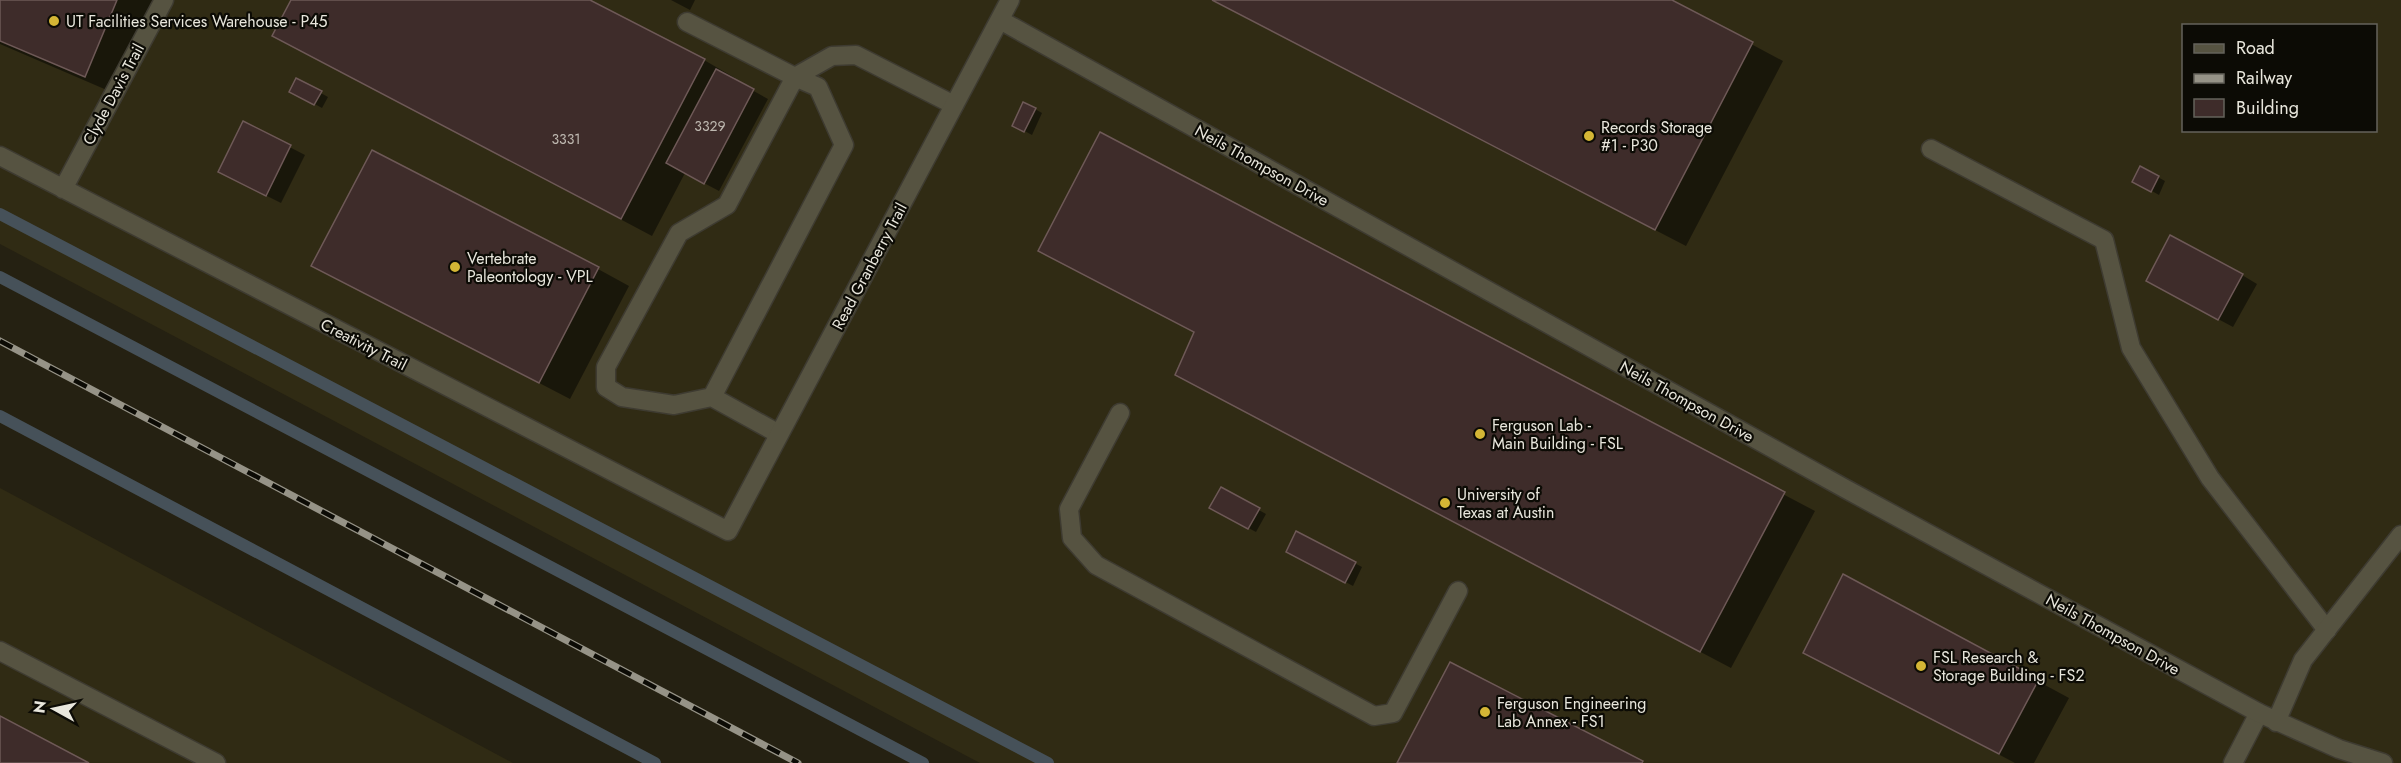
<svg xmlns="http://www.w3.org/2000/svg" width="2401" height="763" viewBox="0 0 2401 763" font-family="Jost,sans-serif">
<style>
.built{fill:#302b14;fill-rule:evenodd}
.shadow{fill:#0007}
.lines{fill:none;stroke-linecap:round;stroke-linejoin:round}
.stream{stroke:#465159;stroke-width:12}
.building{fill:#3e2c2a;stroke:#6e5957;stroke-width:1.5}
.lane-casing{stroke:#3e3b31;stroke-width:21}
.street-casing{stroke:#3e3b31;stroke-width:21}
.lane{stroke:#565341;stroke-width:18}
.street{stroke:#565341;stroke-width:18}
.rail-casing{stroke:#969387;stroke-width:7}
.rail{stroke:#0c0b05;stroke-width:4.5;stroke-dasharray:14;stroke-linecap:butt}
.poi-dot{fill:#d4b635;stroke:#0c0b05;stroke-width:2}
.labels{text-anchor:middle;stroke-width:4.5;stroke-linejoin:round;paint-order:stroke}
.number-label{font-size:14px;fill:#beb8b0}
.poi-label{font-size:16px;fill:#e8e6dc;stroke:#0c0b05;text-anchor:start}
.street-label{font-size:16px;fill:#e8e6dc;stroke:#0c0b05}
</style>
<rect width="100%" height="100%" fill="#252112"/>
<path class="built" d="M0 0H2401V763H980L0 244ZM2184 26H2376V130H2184Z
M0 488 513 763H0Z"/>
<path class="shadow" d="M0 0H155L116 94 0 44Z
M293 0H587L704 60 735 78 734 80 768 99 719 191 685 173 652 236 274 35Z
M671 0H695L690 10Z
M1211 0H1669L1783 61 1686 246Z
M297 80 328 97 322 108 291 91Z
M1035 109 1042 113 1032 135 1021 129Z
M243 123 305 155 281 203 235 180Z
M1101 134 1815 511 1731 668 1207 392 1196 333 1040 251Z
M2141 168 2165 181 2159 195 2134 181Z
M313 265 598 269 629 286 570 399Z
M2242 275 2257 284 2233 327 2162 289Z
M1221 489 1266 514 1256 532 1211 508Z
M1297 533 1362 567 1353 586 1288 551Z
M1844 576 2069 698 2034 763H2015L1805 652Z"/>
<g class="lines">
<path class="stream" d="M0 214 1048 763
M0 277 923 763
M0 416 655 763"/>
</g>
<path class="building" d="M0 0H117L85 77 0 41Z
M291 0H590L705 59 621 219 272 36Z
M1212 0H1672L1753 42 1655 230Z
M716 69 754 89 704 184 666 163Z
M296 78 322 91 314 105 289 92Z
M1023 102 1036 108 1024 132 1012 126Z
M243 121 291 145 266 196 218 172Z
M1100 132 1785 492 1700 652 1175 375 1194 332 1038 251Z
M372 150 599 267 539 383 311 266Z
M2140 166 2159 176 2151 192 2132 182Z
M2170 235 2243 274 2218 320 2146 281Z
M1221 487 1260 508 1248 529 1209 508Z
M1296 531 1356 562 1345 583 1286 552Z
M1843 574 2039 679 1999 754 1803 653Z
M1450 662 1643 761 1642 763H1397Z
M0 716 89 763H0Z"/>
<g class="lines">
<g class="lane-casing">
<path id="lane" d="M687 22 795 77 832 56 856 55 954 105
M1931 149 2104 240 2131 348 2210 478 2327 630
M712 397 844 145 818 87 795 77 727 205 679 233 606 367V387L622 397 674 405 712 397 779 434
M1120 413 1069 509 1072 538 1096 565 1374 716 1393 713 1458 591
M0 651 216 763
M2233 763 2259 713"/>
</g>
<g class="street-casing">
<path id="street" d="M1000 20 1844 488 2259 713 2339 749 2383 763
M0 156 728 531 1010 0
M63 189 164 0
M2276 722 2303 660 2401 535"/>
</g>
<use href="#lane" class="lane"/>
<use href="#street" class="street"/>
<g class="rail-casing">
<path id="rail" d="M0 341 798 763"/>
</g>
<use href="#rail" class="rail"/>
</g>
<g class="poi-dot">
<circle cx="54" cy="21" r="6"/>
<circle cx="1589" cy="136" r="6"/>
<circle cx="455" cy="267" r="6"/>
<circle cx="1480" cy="434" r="6"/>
<circle cx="1445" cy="503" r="6"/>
<circle cx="1921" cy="666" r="6"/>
<circle cx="1485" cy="712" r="6"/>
</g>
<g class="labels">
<g class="number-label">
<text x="710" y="131">3329</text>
<text x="566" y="144">3331</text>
</g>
<g class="poi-label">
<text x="66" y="27">UT Facilities Services Warehouse - P45</text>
<text x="1601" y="133">Records Storage<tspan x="1601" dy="18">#1 - P30</tspan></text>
<text x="467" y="264">Vertebrate<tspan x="467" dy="18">Paleontology - VPL</tspan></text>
<text x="1492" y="431">Ferguson Lab -<tspan x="1492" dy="18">Main Building - FSL</tspan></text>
<text x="1457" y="500">University of<tspan x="1457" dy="18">Texas at Austin</tspan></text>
<text x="1933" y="663">FSL Research &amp;<tspan x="1933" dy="18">Storage Building - FS2</tspan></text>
<text x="1497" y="709">Ferguson Engineering<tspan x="1497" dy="18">Lab Annex - FS1</tspan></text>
</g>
<g class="street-label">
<text transform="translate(113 94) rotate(-62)" y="6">Clyde Davis Trail</text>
<text transform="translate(1262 165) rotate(29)" y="6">Neils Thompson Drive</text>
<text transform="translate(869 266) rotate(-62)" y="6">Read Granberry Trail</text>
<text transform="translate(364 344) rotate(27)" y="6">Creativity Trail</text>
<text transform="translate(1687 401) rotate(29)" y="6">Neils Thompson Drive</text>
<text transform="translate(2113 634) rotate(29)" y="6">Neils Thompson Drive</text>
</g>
</g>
<rect x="2182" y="24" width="195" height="108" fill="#0c0b05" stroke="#64635b" stroke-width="1.5"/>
<rect x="2194" y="44" width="30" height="9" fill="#565341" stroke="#64635b" stroke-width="1.5"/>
<text x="2236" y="54" font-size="18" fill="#e8e6dc">Road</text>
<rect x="2194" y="74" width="30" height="9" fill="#969387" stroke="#64635b" stroke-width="1.5"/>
<text x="2236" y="84" font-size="18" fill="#e8e6dc">Railway</text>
<rect x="2194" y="99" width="30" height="18" fill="#3e2c2a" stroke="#64635b" stroke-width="1.5"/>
<text x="2236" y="114" font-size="18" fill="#e8e6dc">Building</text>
<g transform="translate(54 709) rotate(278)" stroke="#0c0b05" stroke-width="4.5" paint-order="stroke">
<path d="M0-4.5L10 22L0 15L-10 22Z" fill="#e8e6dc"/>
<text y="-9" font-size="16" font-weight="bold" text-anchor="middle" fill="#e8e6dc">N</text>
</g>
</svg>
